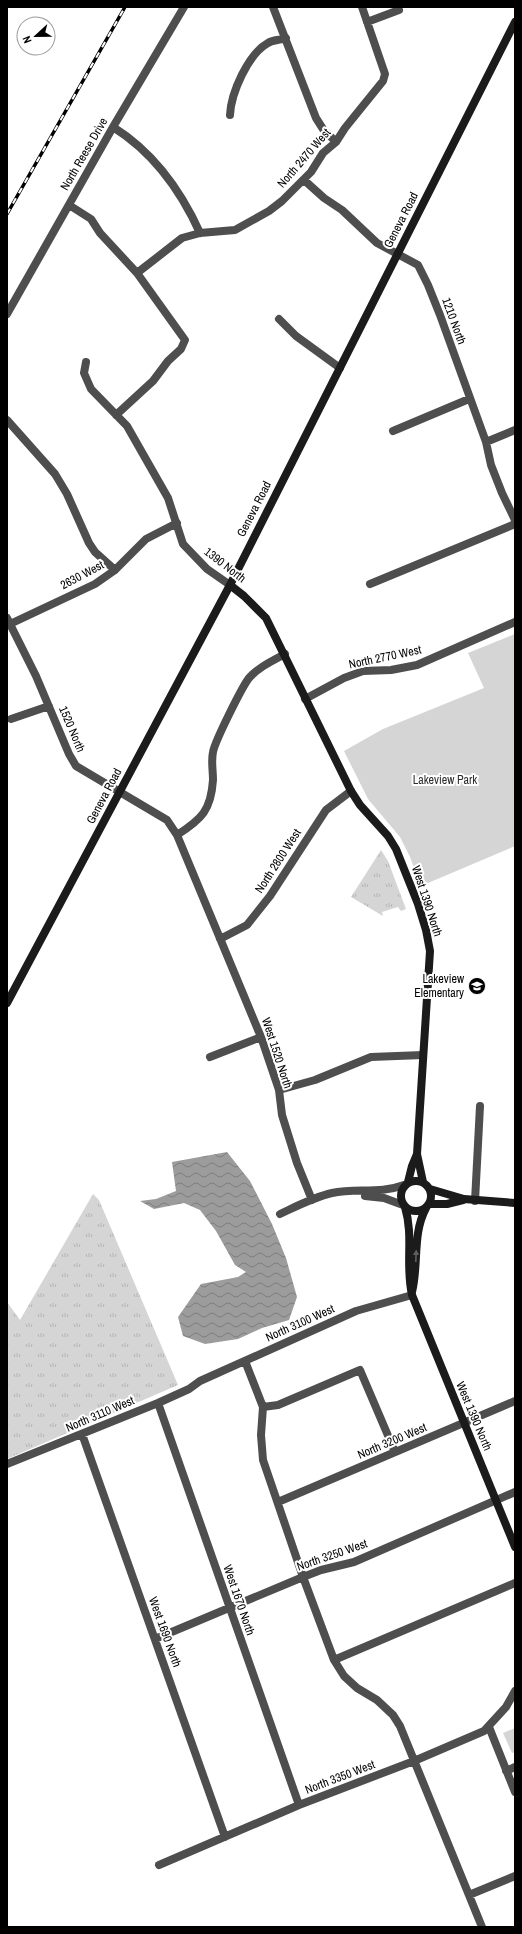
<svg xmlns="http://www.w3.org/2000/svg" width="522" height="1934" viewBox="0 0 522 1934" font-family="'Archivo Narrow',sans-serif">
<style>
.grass{fill:url(#grass-tufts)}
.park{fill:#d5d5d5}
.water{fill:url(#water-waves)}
.lines{fill:none;stroke-linecap:round;stroke-linejoin:round}
.street{stroke:#4e4e4e;stroke-width:8}
.secondary{stroke:#1b1b1b;stroke-width:8}
.rail-casing{stroke:#000;stroke-width:3.5}
.rail{stroke:#fff;stroke-width:2;stroke-dasharray:6;stroke-linecap:butt}
.oneway{fill:#5f5f5f}
.labels{text-anchor:middle;stroke-width:4;stroke-linejoin:round;paint-order:stroke}
.street-label{font-size:12px;fill:#000;stroke:#fff}
.park-label{font-size:12px;fill:#2c2c2c;stroke:#fff}
.poi-label{font-size:12px;fill:#000;stroke:#fff;text-anchor:end}
</style>
<defs>
<pattern id="grass-tufts" width="24" height="20" patternUnits="userSpaceOnUse"><rect width="24" height="20" fill="#d5d5d5"/><path d="M3 7l-1-3M5 7V3M7 7l1-3M15 17l-1-3M17 17v-4M19 17l1-3" fill="none" stroke="#b5b5b5"/></pattern>
<pattern id="water-waves" width="16" height="10" patternUnits="userSpaceOnUse"><rect width="16" height="10" fill="#9c9c9c"/><path d="M0 5q4-4 8 0t8 0" fill="none" stroke="#7d7d7d"/></pattern>
</defs>
<rect width="100%" height="100%" fill="#fff"/>
<path class="grass" d="M381 850 388 861 406 909 401 911 398 907 382 912 383 916 351 897Z
M93 1194 99 1200 178 1385 7 1459V1302L20 1320Z"/>
<path class="park" d="M515 634V846L421 886 410 857 400 837 368 799 344 751 383 729 484 688 468 653Z
M515 1728V1752L512 1753 503 1733Z"/>
<path class="water" d="M227 1152 250 1181 272 1224 286 1258 297 1297 289 1320 262 1328 238 1339 205 1344 183 1336 178 1317 201 1284 238 1277 246 1272 235 1265 216 1231 200 1210 184 1203 154 1209 140 1201 156 1199 176 1191 172 1162Z"/>
<g class="lines">
<path class="street" d="M273 7 316 118 323 129 336 142
M367 22 399 10
M230 115C231 93 248 54 268 43 272 40 280 40 286 38
M113 127C153 152 181 191 200 233
M304 180 324 198 342 210 377 243 418 265 428 285 440 315 486 442 491 465 502 493 515 520
M69 205 91 219 100 233 137 273 185 340 181 349 168 361 153 381 116 415
M137 273 182 238 200 233 235 230 269 211 282 201 311 172 323 153 336 142 345 128 383 81 385 74 362 7
M7 314 113 127 184 7
M279 319 296 336 340 368
M86 362 84 373 91 389 127 426 168 498 183 544 207 569 230 585
M7 420 55 474 67 494 89 543 95 552 115 570
M393 431 469 399
M486 442 515 430
M370 584 515 524
M7 618 36 676 69 754 76 766 167 820 177 835 261 1037 279 1090 282 1115 297 1163 312 1200
M10 624 95 584 115 570 146 539 177 523
M305 699 344 678 363 671 391 670 417 665 515 622
M11 719 49 706
M177 835C202 819 211 810 213 780 213 770 211 761 213 752 215 741 242 687 249 678 259 667 272 661 285 654
M220 939 247 925 270 896 326 810 351 791
M210 1057 261 1037
M279 1090 315 1080 371 1057 423 1055
M365 1196 384 1198 403 1205
M475 1201 480 1106
M280 1214C297 1206 314 1197 332 1193 356 1188 380 1194 404 1185
M245 1361 263 1407 261 1435 263 1460 303 1577 334 1660 344 1676 357 1688 377 1700 393 1715 400 1726 482 1927
M158 1403 299 1805
M263 1407 278 1405 360 1370 395 1452
M82 1434 225 1837
M7 1464 158 1403 189 1389 200 1381 356 1311 412 1295
M278 1502 515 1401
M155 1639 303 1577 321 1570 354 1562 515 1492
M334 1660 515 1583
M489 1727 515 1792
M506 1771 515 1767
M159 1865 299 1805 414 1761 484 1731 506 1707 515 1691
M469 1895 515 1876"/>
<path class="secondary" d="M230 585 244 596 266 618 351 791 360 805 388 836 396 849 418 904 426 930 430 951 417 1154 423 1182
M7 1003 230 585 515 22
M401 1196a15 15 0 1 1 30 0a15 15 0 1 1-30 0Z
M408 1182 412 1166 417 1154
M430 1189 464 1199 515 1203
M429 1204H447L463 1200
M405 1207C414 1237 405 1264 412 1295L515 1547
M412 1292C419 1264 412 1234 426 1208"/>
<g class="rail-casing">
<path id="rail" d="M7 214 125 7"/>
</g>
<use href="#rail" class="rail"/>
</g>
<defs><path id="oneway-solid" d="M-6-.8H1V-3.2L6.5 0L1 3.2V.8H-6Z"/></defs>
<use class="oneway" href="#oneway-solid" transform="translate(416 1256) rotate(-88)"/>
<defs>
<g id="school-disc" transform="scale(0.9)"><circle r="9.5" fill="#000" stroke="#fff"/><path d="M0-5L7-2L0 1L-7-2ZM-4 1L0 2.5L4 1V4Q0 6-4 4Z" fill="#fff"/></g>
</defs>
<g fill-rule="evenodd">
<use href="#school-disc" x="477" y="986"/>
</g>
<g class="labels">
<g class="street-label">
<text transform="translate(84 154) rotate(-60)" y="4">North Reese Drive</text>
<text transform="translate(304 158) rotate(-49)" y="4">North 2470 West</text>
<text transform="translate(401 220) rotate(-63)" y="4">Geneva Road</text>
<text transform="translate(454 321) rotate(70)" y="4">1210 North</text>
<text transform="translate(254 509) rotate(-63)" y="4">Geneva Road</text>
<text transform="translate(225 565) rotate(38)" y="4">1390 North</text>
<text transform="translate(82 575) rotate(-28)" y="4">2630 West</text>
<text transform="translate(385 657) rotate(-12)" y="4">North 2770 West</text>
<text transform="translate(72 729) rotate(67)" y="4">1520 North</text>
<text transform="translate(104 796) rotate(-62)" y="4">Geneva Road</text>
<text transform="translate(278 861) rotate(-57)" y="4">North 2800 West</text>
<text transform="translate(427 901) rotate(72)" y="4">West 1390 North</text>
<text transform="translate(277 1053) rotate(72)" y="4">West 1520 North</text>
<text transform="translate(300 1323) rotate(-24)" y="4">North 3100 West</text>
<text transform="translate(100 1414) rotate(-23)" y="4">North 3110 West</text>
<text transform="translate(474 1416) rotate(67)" y="4">West 1390 North</text>
<text transform="translate(392 1441) rotate(-23)" y="4">North 3200 West</text>
<text transform="translate(332 1555) rotate(-19)" y="4">North 3250 West</text>
<text transform="translate(239 1600) rotate(71)" y="4">West 1670 North</text>
<text transform="translate(165 1632) rotate(70)" y="4">West 1690 North</text>
<text transform="translate(340 1777) rotate(-21)" y="4">North 3350 West</text>
</g>
<g class="park-label">
<text x="445" y="784">Lakeview Park</text>
</g>
<g class="poi-label">
<text x="464" y="983">Lakeview<tspan x="464" dy="14">Elementary</tspan></text>
</g>
</g>
<rect width="522" height="1934" fill="none" stroke="#000000" stroke-width="16"/>
<g transform="translate(36 36) rotate(248)"><circle r="19" fill="#ffffff" stroke="#999999"/>
<path d="M0-3L7 15L0 10L-7 15Z" fill="#000000"/>
<text y="-6" font-size="11" font-weight="bold" text-anchor="middle" fill="#000000">N</text>
</g>
</svg>
